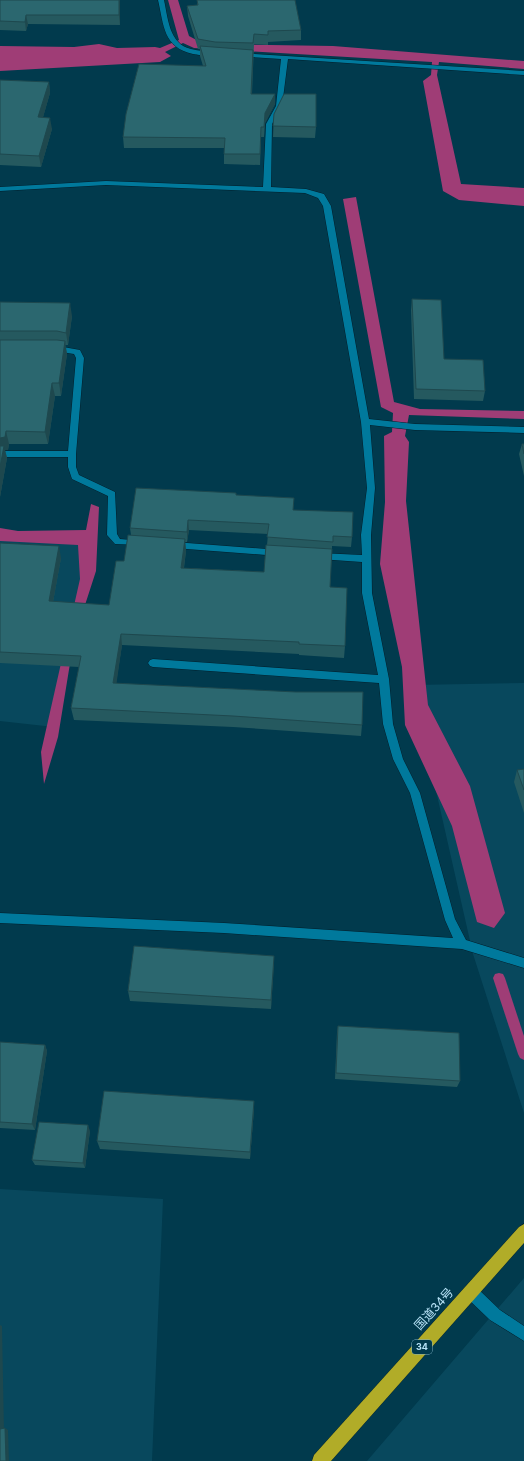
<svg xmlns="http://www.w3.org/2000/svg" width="524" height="1461" viewBox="0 0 524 1461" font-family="Inter,'Noto Sans JP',sans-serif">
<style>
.built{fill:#08485d}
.water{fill:#9f3d76}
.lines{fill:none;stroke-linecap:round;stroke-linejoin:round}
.stream{fill:#9f3d76;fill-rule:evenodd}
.street-casing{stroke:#021f2b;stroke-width:1}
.highway-casing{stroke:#021f2b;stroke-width:1}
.street{fill:#00799c;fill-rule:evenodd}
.highway{fill:#b1ac28;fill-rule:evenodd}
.wall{fill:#25595f;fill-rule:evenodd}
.shaded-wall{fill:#1e484e}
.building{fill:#2b676f;stroke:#1e484e}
.labels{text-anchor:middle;stroke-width:3;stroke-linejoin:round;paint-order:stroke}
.shield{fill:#013a4d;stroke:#81b0c4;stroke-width:1}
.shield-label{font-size:9px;font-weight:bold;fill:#b8e3f7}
.near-street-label{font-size:12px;fill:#b8e3f7;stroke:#013a4d}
</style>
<rect width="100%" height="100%" fill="#013a4d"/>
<path class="built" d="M0 538 89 543 54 727 0 721Z
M524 683V1113L473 954 412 685Z
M0 1189 163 1199 152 1461H0Z
M524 1278V1461H367Z"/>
<path class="water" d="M168 0H178L189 36 204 44 333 46 524 61V69L439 62 437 75 461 184 524 188V206L459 200 443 191 423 81 431 75 432 62 194 48 183 43 165 52 171 56 160 62 0 71V46L74 47 99 44 117 48 155 47 160 48 179 40Z
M356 197 394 402 420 409 524 411V419L409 415 405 436 409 442 406 501 428 705 470 786 505 913 494 928 477 922 452 826 405 725 402 667 380 564 385 502 384 436 392 432 393 413 381 407 343 199Z
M91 504 99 507 96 571 74 639 58 737 44 784 41 752 80 579 78 545 0 541V528L18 531 86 530Z"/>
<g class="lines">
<path class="stream" d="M499 973 503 974 505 978 524 1036V1060L520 1058 518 1054 493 978 495 974Z"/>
<g class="street-casing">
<path id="street" d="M158 0H164C168 18 169 44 191 49 199 51 207 51 215 53V55C208 57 200 55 193 54 163 47 164 26 158 0Z
M239 53 524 71V75L288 59 282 106 272 124 271 187 306 189 324 194 331 206 369 419 415 424 524 427V433L415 430 370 425 375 488 371 535 372 593 389 679 393 724 403 759 420 793 455 919 466 940 524 958V968L462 949 224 933 0 923V913L224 923 453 938 445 920 410 793 393 759 383 724 379 683 153 667 150 666 148 663 150 660 153 659 378 675 362 593V562L319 559 314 556 319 553 362 555 361 535 367 488 361 422 323 206 318 198 305 193 106 185 0 191V187L106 181 263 187 266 124 276 106 281 59 237 56 236 55Z
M52 345 80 350 84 358 76 454V467L79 475 115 492 117 534 120 539 143 541 145 543 143 545 115 544 107 535 108 496 72 479 68 467V457H0V451H68L76 358 74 354 49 350 48 348Z
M174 542 279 550 284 553 279 556 174 548 169 545Z
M471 1286 476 1287 500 1310 524 1326V1341L490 1320 466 1297 465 1292 466 1287Z"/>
</g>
<g class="highway-casing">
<path id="highway" d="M524 1224V1243L331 1461H312L314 1455 519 1227Z"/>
</g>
<use href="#street" class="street"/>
<use href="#highway" class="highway"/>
</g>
<path class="wall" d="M0 0H120V25L28 24 26 31 0 30Z
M197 0 301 30V40L268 42V45L254 44 252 94H275V104L265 123 264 137H261L260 165 224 164V148H124L123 137 203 66 200 56V49H198L188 16 187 6 197 5Z
M0 80 49 82 50 93 43 117 52 129 41 167 0 165Z
M274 114 316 127 315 138 273 137Z
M412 299 444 359 485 391 483 401 414 399 411 310Z
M0 302 72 316 68 345H65L67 354 61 396H55L48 444H9L8 450H5L7 458 0 497Z
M522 444H524V476L519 454Z
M237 495 294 510 352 537 351 547 332 546V549L330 587 345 646 344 658 299 655V654L122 645 116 683 362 725 361 736 233 727 74 720 71 708 79 667 0 663V543L61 558 53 602 109 605 124 561 131 535 130 528ZM189 530 268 534 267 545 264 572 184 568 186 551 185 542H187Z
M524 769V813L514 782 517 770Z
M274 956 271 1009 130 1001 128 991Z
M338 1026 460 1081 457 1087 335 1079 337 1032Z
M0 1042 45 1045 47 1051 35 1130 0 1128Z
M254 1109 250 1159 100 1149 97 1141Z
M90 1131 85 1168 35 1165 32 1160Z"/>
<path class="shaded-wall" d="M119 0H120V25L119 15Z
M26 15 28 24 26 31 25 22Z
M253 50V60L251 104V94Z
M49 82 50 93 40 128 38 117Z
M275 94V104L265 123 264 137 265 113Z
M50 118 52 129 41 167 39 156Z
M70 303 72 316 68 345 66 333Z
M65 341 67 354 61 396 59 383Z
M52 383 55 396 48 444 45 432Z
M6 431 9 444 8 450H5L7 458 0 497V438Z
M188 520 189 530 187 542V532Z
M185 539 186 551 182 580 181 568Z
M59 546 61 558 51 613 49 601Z
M121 634 122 645 115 694 113 683Z
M274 956V965L271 1009V1000Z
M45 1045 47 1051 35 1130 32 1124Z
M254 1101V1109L250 1159V1152Z
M88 1125 90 1131 85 1168 83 1163Z
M0 1325 2 1326 4 1431 0 1429Z
M5 1428 8 1430 9 1461H6Z"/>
<path class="building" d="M0 0H119V15H26L25 22 0 21Z
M197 0H295L301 30 268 31V35L254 34 253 43 215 42 198 39 187 6 198 5Z
M200 46 253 50 251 94H275L265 113 264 127H261L260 154H224L225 138 123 137 126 114 139 64 206 66Z
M0 80 49 82 38 117 50 118 39 156 0 154Z
M284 94H316V127L273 126 274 114Z
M412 299 441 300 444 359 483 360 485 391 416 389Z
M0 302 70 303 66 333 57 331H0Z
M0 340H57L65 341 59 383H52L45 432 6 431 5 437 0 438Z
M522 444H524V454Z
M0 446H4L0 467Z
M136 488 236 493V495L294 498 293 510 353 512 352 537 333 536V542L267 537 269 524 188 520 187 532 130 528Z
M128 535 185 539 181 568 264 572 266 545 332 549 330 587 347 588 345 646 299 644V642L121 634 113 683 296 692H363L362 725 233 716 71 708 81 656 0 652V543L59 546 49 601 109 605 116 561H124Z
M524 769V790L517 770Z
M134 946 274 956 271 1000 128 991Z
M338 1026 459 1033 460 1081 336 1073Z
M0 1042 45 1045 32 1124 0 1122Z
M104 1091 254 1101 250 1152 97 1141Z
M39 1122 88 1125 83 1163 32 1160Z
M0 1407V1429L5 1428 6 1461H0Z"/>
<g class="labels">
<rect class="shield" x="412" y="1340" width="20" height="14" rx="3"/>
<g class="shield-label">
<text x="422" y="1350">34</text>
</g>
<g class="near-street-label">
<text transform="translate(434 1309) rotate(-48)" y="4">国道34号</text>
</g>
</g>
</svg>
